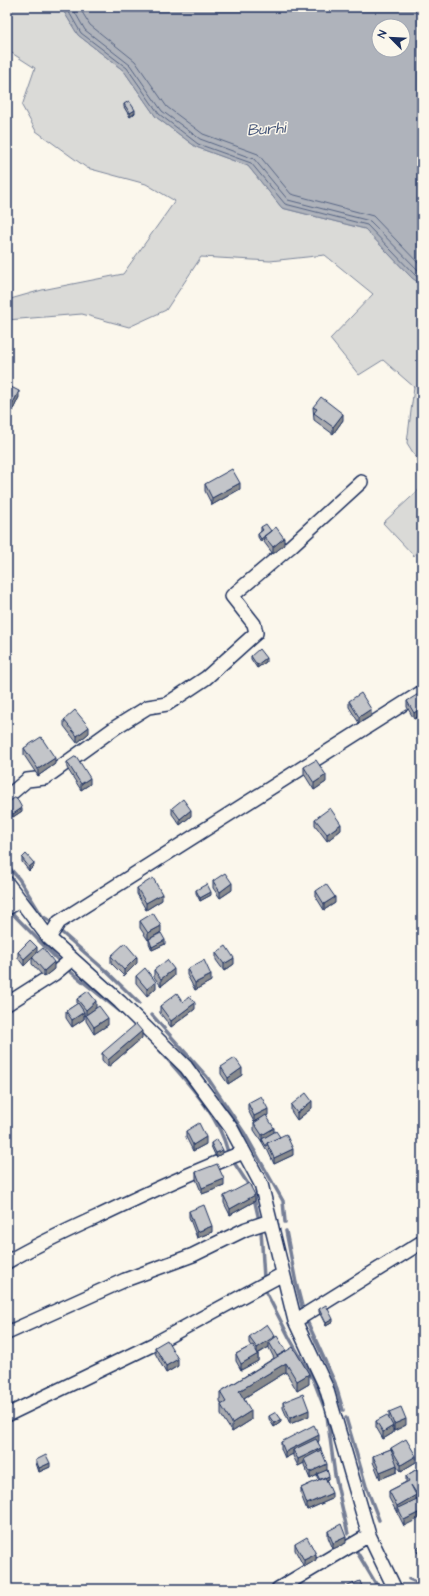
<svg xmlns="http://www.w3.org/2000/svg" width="429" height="1596" viewBox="0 0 429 1596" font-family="'Architects Daughter',sans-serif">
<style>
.green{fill:#dadad7;stroke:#7a849a}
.water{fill:#afb3bb;stroke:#747e96;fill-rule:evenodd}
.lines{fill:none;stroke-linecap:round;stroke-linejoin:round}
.shore{stroke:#566483;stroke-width:1}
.stream{stroke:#747e96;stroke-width:3.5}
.street-casing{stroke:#1b2f5e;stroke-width:16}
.street{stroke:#fbf7ec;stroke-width:13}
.wall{fill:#a8a9ad;stroke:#1b2f5e}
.shaded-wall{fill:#888a8d;stroke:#1b2f5e}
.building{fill:#c3c5c9;stroke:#1b2f5e}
.labels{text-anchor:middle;stroke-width:3;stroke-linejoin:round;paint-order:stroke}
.water-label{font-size:16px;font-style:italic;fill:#47577a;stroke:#fbf7ec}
</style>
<rect width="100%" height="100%" fill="#fbf7ec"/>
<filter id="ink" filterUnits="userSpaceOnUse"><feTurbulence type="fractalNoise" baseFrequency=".025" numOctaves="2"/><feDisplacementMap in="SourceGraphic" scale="8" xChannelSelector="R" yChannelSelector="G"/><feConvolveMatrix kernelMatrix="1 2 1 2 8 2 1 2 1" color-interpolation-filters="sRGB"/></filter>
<g filter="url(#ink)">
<path class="green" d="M7 7H61L78 35 124 71 156 117 196 147 248 166 282 208 365 229 412 278 422 285V467L407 443 414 387 383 360 359 375 330 339 373 294 325 255 270 261 201 257 166 310 129 327 82 314 7 320V300L42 290 123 274 175 201 146 184 87 168 36 131 22 106 35 68 7 50Z
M422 487V542L414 556 383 523Z"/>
<path class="water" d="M61 7H422V285L412 278 365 229 282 208 248 166 196 147 156 117 124 71 78 35ZM379 26H403V50H379Z"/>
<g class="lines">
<path class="shore" d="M66 7 81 33 127 68 159 114 198 144 251 163 285 204 367 225 415 275 422 280
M72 7 85 30 130 65 162 111 200 139 254 159 288 200 370 221 422 274
M79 7 90 25 135 61 167 107 203 134 258 154 291 194 373 216 422 267"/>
<path class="stream" d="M7 865 19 879 42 916 53 923
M11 912 59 961
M60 931 107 972 139 1003
M67 969 127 1017
M152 1015 207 1077 245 1134 283 1201 285 1222
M157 1047C183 1078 218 1112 228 1152
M233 1161 250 1187
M254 1198 259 1220
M261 1230 264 1278
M286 1231 296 1283 303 1310
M265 1290 290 1339 314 1381 324 1407
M307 1321 335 1383 343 1410
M327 1416 335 1475 348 1534
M346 1418 366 1486 379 1520
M357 1552 379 1589
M409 1579 422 1585"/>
<g class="street-casing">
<path id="street" d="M7 797 27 780 45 778 116 727 148 707 167 704 206 678 256 633 254 624 232 596 290 547 361 482
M7 883 49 938 120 1002 186 1067 231 1128 261 1184 295 1321 326 1387 369 1535 395 1589
M7 908 20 901
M49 938 59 922 422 692
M7 1004 54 974 72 959
M7 1262C36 1245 66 1231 97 1217 145 1194 194 1171 244 1152
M295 1321 422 1242
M7 1333 125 1280 193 1255 246 1229 270 1221
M7 1415 154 1344 283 1274
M278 1589 369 1535"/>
</g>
<use href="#street" class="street"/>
</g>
<path class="wall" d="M124 104 135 113 130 117 124 107Z
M7 385 19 397 8 420 7 419Z
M313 407 343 420 333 434 314 420Z
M205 484 240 489 212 505 205 491Z
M261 527 271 531 284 545 273 554 264 542V539L261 542 258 537V534L261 531Z
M251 656 266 662 257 668 251 659Z
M422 696V723L418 717 414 719 407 707V701Z
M349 701 371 716 359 723 349 707Z
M64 720 89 733 77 743 64 726Z
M24 748 55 764 38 776 24 755Z
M67 762 90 784 81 790 67 768Z
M304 767 326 782 314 790 304 774Z
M7 803 22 811 13 817 10 814V818L7 820Z
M172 808 191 816 180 825 172 814Z
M315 819 341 830 327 841 315 825Z
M22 858 34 866 29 871 22 862Z
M213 881 232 890 220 898 213 888Z
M137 888 162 900 146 910 137 894Z
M196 890 211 895 200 901 196 893Z
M316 891 335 903 324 910 316 897Z
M140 921 161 932 148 940 140 928Z
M149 939 165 944 152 950 149 943Z
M18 952 37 953 54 969 44 977 32 964V958L24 966 18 958Z
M216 953 234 964 224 971 216 960Z
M111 956 137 963 124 976 111 963Z
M187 969 211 981 195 990 187 975Z
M154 970 174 976 161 986 154 977Z
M136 976 156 988 147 996 136 983Z
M77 999 96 1008 108 1025 94 1034 86 1021V1016L84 1015V1019L72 1027 66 1018V1011L77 1004Z
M183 1002 195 1009 171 1027 160 1013V1006Z
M142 1038 108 1067 102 1060V1053Z
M221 1067 242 1075 228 1084 221 1074Z
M248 1103 268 1115 266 1116 274 1132 280 1137 293 1155 274 1164 267 1149H266L262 1142 254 1130V1123L258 1120 254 1122 248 1110Z
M291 1105 312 1108 297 1120 291 1111Z
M186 1131 206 1144 193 1151 186 1137Z
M211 1143 223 1153 216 1157 211 1146Z
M196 1172 224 1186 202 1194 196 1179Z
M224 1196 255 1201 230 1215 224 1203Z
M189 1211 212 1232 197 1238 189 1217Z
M319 1309 333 1322 326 1326 319 1312Z
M249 1337 275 1338 286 1351 309 1384 297 1391 286 1372 244 1398 251 1420 232 1432 221 1415V1405H222L220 1401V1392L274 1358 269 1348V1347L258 1354V1361L241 1370 236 1361V1354L251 1346 249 1343Z
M155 1347 178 1366 166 1373 155 1353Z
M283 1402 309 1416 290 1424 283 1408Z
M389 1412 406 1425 394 1431 393 1429V1433L383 1439 376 1427V1421L389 1418Z
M269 1416 281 1422 274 1427 269 1419Z
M319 1441 318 1442 327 1470 329 1479 327 1481 332 1499 307 1510 301 1495V1488L319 1480 317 1477V1475L310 1479 304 1465V1463L298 1466 293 1456V1454L285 1458 281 1449V1442Z
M391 1448 416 1462 401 1471 397 1466V1472L380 1479 373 1462V1456L391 1449Z
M36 1460 50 1467 39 1472 36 1463Z
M417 1469 418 1500 404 1526 398 1514V1512L397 1513 389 1498V1491L406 1482V1476Z
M328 1531 346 1543 333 1549 328 1537Z
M295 1544 316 1560 304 1567 295 1550Z
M422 1544V1557L417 1552V1548Z"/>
<path class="shaded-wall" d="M135 110V113L130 117V113Z
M19 391V397L8 420V413Z
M343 414V420L333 434V427Z
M240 483V489L212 505V498Z
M264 536V539L261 542V539Z
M284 538V545L273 554V547Z
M266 658V662L257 668V665Z
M371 709V716L359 723V717Z
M418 710V717L414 719V713Z
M89 727V733L77 743V736Z
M55 758V764L38 776V769Z
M326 775V782L314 790V783Z
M90 778V784L81 790V784Z
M22 808V811L13 817V814Z
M191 810V816L180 825V819Z
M10 811V818L7 820V814Z
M341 824V830L327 841V834Z
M34 863V866L29 871V867Z
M232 883V890L220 898V892Z
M211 892V895L200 901V898Z
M162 894V900L146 910V903Z
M335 897V903L324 910V904Z
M161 926V932L148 940V933Z
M165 940V944L152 950V947Z
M37 947V954L32 957V958L24 966V959Z
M137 957V963L124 976V970Z
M234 958V964L224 971V964Z
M54 962V969L44 977V971Z
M174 969V976L161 986V979Z
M211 975V981L195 990V983Z
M156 982V988L147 996V989Z
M96 1001V1008L86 1015V1016V1010Z
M195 1003V1009L171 1027V1021Z
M84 1012V1019L72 1027V1020Z
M108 1018V1025L94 1034V1027Z
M142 1031V1038L108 1067V1060Z
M242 1068V1075L228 1084V1078Z
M312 1101V1108L297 1120V1113Z
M268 1109V1115L254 1122V1116Z
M274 1128V1134L262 1139V1142V1135Z
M206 1137V1144L193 1151V1145Z
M293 1149V1155L274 1164V1158Z
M223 1150V1153L216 1157V1153Z
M224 1179V1186L202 1194V1188Z
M255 1195V1201L230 1215V1209Z
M212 1226V1232L197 1238V1232Z
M333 1319V1322L326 1326V1323Z
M275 1336V1342H269V1347L257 1354V1348Z
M258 1354V1361L241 1370V1364Z
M178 1359V1366L166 1373V1366Z
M286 1363V1372L239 1401V1391Z
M309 1374V1384L297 1391V1381Z
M309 1410V1416L290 1424V1418Z
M251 1411V1420L232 1432V1423Z
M281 1419V1422L274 1427V1423Z
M406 1419V1425L394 1431V1424Z
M393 1426V1433L383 1439V1432Z
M319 1435V1441L295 1453 293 1450V1454L285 1458V1452Z
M321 1448V1455L304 1459V1463L298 1466V1459Z
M416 1456V1462L401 1471V1465Z
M50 1463V1467L39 1472V1468Z
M327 1464V1470L310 1479V1472Z
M397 1465V1472L380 1479V1472Z
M329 1476V1479L320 1483V1480Z
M422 1491V1498L417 1501V1494Z
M332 1493V1499L307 1510V1504Z
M416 1495V1502L398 1508V1512L397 1513V1506Z
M422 1511V1517L404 1526V1520Z
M346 1537V1543L333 1549V1543Z
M316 1554V1560L304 1567V1560Z"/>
<path class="building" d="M129 101 135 110 130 113 124 104Z
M7 385 19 391 8 413 7 412Z
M321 397 343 414 333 427 314 413 317 409 313 407Z
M232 469 240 483 212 498 205 484Z
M266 524 271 531 261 539 258 534 263 530 261 527Z
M276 527 284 538 273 547 264 536Z
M259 649 266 658 257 665 251 656Z
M361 693 371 709 359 717 349 701Z
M420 693 422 696V717L418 710 414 713 407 701Z
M75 710 89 727 77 736 64 720Z
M41 737 55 758 38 769 24 748Z
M76 756 90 778 81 784 67 762Z
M316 760 326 775 314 783 304 767Z
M16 797 22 808 13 814 7 805V803Z
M183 799 191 810 180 819 172 808Z
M7 807 10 811 7 814Z
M330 808 341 824 327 834 315 819Z
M26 854 34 863 29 867 22 858Z
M225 873 232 883 220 892 213 881Z
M153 878 162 894 146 903 137 888Z
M207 884 211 892 200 898 196 890Z
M326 884 335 897 324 904 316 891Z
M153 913 161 926 148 933 140 921Z
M161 933 165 940 152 947 149 939Z
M30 940 37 947 24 959 18 952Z
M125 943 137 957 124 970 111 956Z
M226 946 234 958 224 964 216 953Z
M43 948 54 962 44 971 32 957Z
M167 960 174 969 161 979 154 970Z
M204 960 211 975 195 983 187 969Z
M145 968 156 982 147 989 136 976Z
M88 991 96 1001 86 1010 77 999Z
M177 993 183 1002 190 996 195 1003 171 1021 160 1006Z
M78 1003 84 1012 72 1020 66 1011Z
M99 1006 108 1018 94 1027 86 1015Z
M136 1024 142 1031 108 1060 102 1053Z
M235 1058 242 1068 228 1078 221 1067Z
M306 1093 312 1101 297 1113 291 1105Z
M261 1096 268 1109 254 1116 248 1103Z
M266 1115 274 1128 262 1135 254 1123Z
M199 1123 206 1137 193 1145 186 1131Z
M276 1131 280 1137 267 1143V1146H266L262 1139Z
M286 1134 293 1149 274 1158 267 1143Z
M217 1139 223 1150 216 1153 211 1143Z
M217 1164 224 1179 202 1188 196 1172Z
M249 1183 255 1195 230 1209 224 1196Z
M204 1205 212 1226 197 1232 189 1211Z
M326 1305 333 1319 326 1323 319 1309Z
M267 1324 275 1336 257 1348 249 1337Z
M277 1336 286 1351 277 1356 269 1342Z
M167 1340 178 1359 166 1366 155 1347Z
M253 1345 258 1354 241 1364 236 1354Z
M293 1347 309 1374 297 1381 286 1363 239 1391 251 1411 232 1423 221 1405 226 1402 220 1392Z
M303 1394 309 1410 290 1418 283 1402Z
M401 1407 406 1419 394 1424 389 1412Z
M276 1412 281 1419 274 1423 269 1416Z
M387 1415 393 1426 383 1432 376 1421Z
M314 1425 319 1435 285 1452 281 1442Z
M316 1439 321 1448 298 1459 293 1450Z
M406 1439 416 1456 401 1465 391 1448Z
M391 1449 397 1465 380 1472 373 1456Z
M321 1450 327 1464 310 1472 304 1459Z
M46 1455 50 1463 39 1468 36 1460Z
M417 1469 422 1476V1491L417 1494 411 1485 416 1495 397 1506 389 1491 409 1481 406 1476Z
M327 1470 329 1476 320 1480 317 1474Z
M325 1477 332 1493 307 1504 301 1488Z
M417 1499 422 1509V1511L404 1520 398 1508Z
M341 1524 346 1537 333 1543 328 1531Z
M307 1537 316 1554 304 1560 295 1544Z
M422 1544V1554L417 1548Z
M360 1581 363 1589H343V1588Z
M422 1583V1589H414V1588Z"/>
</g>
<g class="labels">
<g class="water-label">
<text transform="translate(266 128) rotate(-4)" y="6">Burhi</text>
</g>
</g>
<rect width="429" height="1596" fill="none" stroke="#fbf7ec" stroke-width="24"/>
<rect x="12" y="12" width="405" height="1572" fill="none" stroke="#1b2f5e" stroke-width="1.5" filter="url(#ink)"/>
<g transform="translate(391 38) rotate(294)"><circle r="19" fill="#fbf7ec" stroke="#a1a7b3"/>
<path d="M0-3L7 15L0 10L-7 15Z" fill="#1b2f5e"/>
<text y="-6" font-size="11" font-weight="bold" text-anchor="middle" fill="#1b2f5e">N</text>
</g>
</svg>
